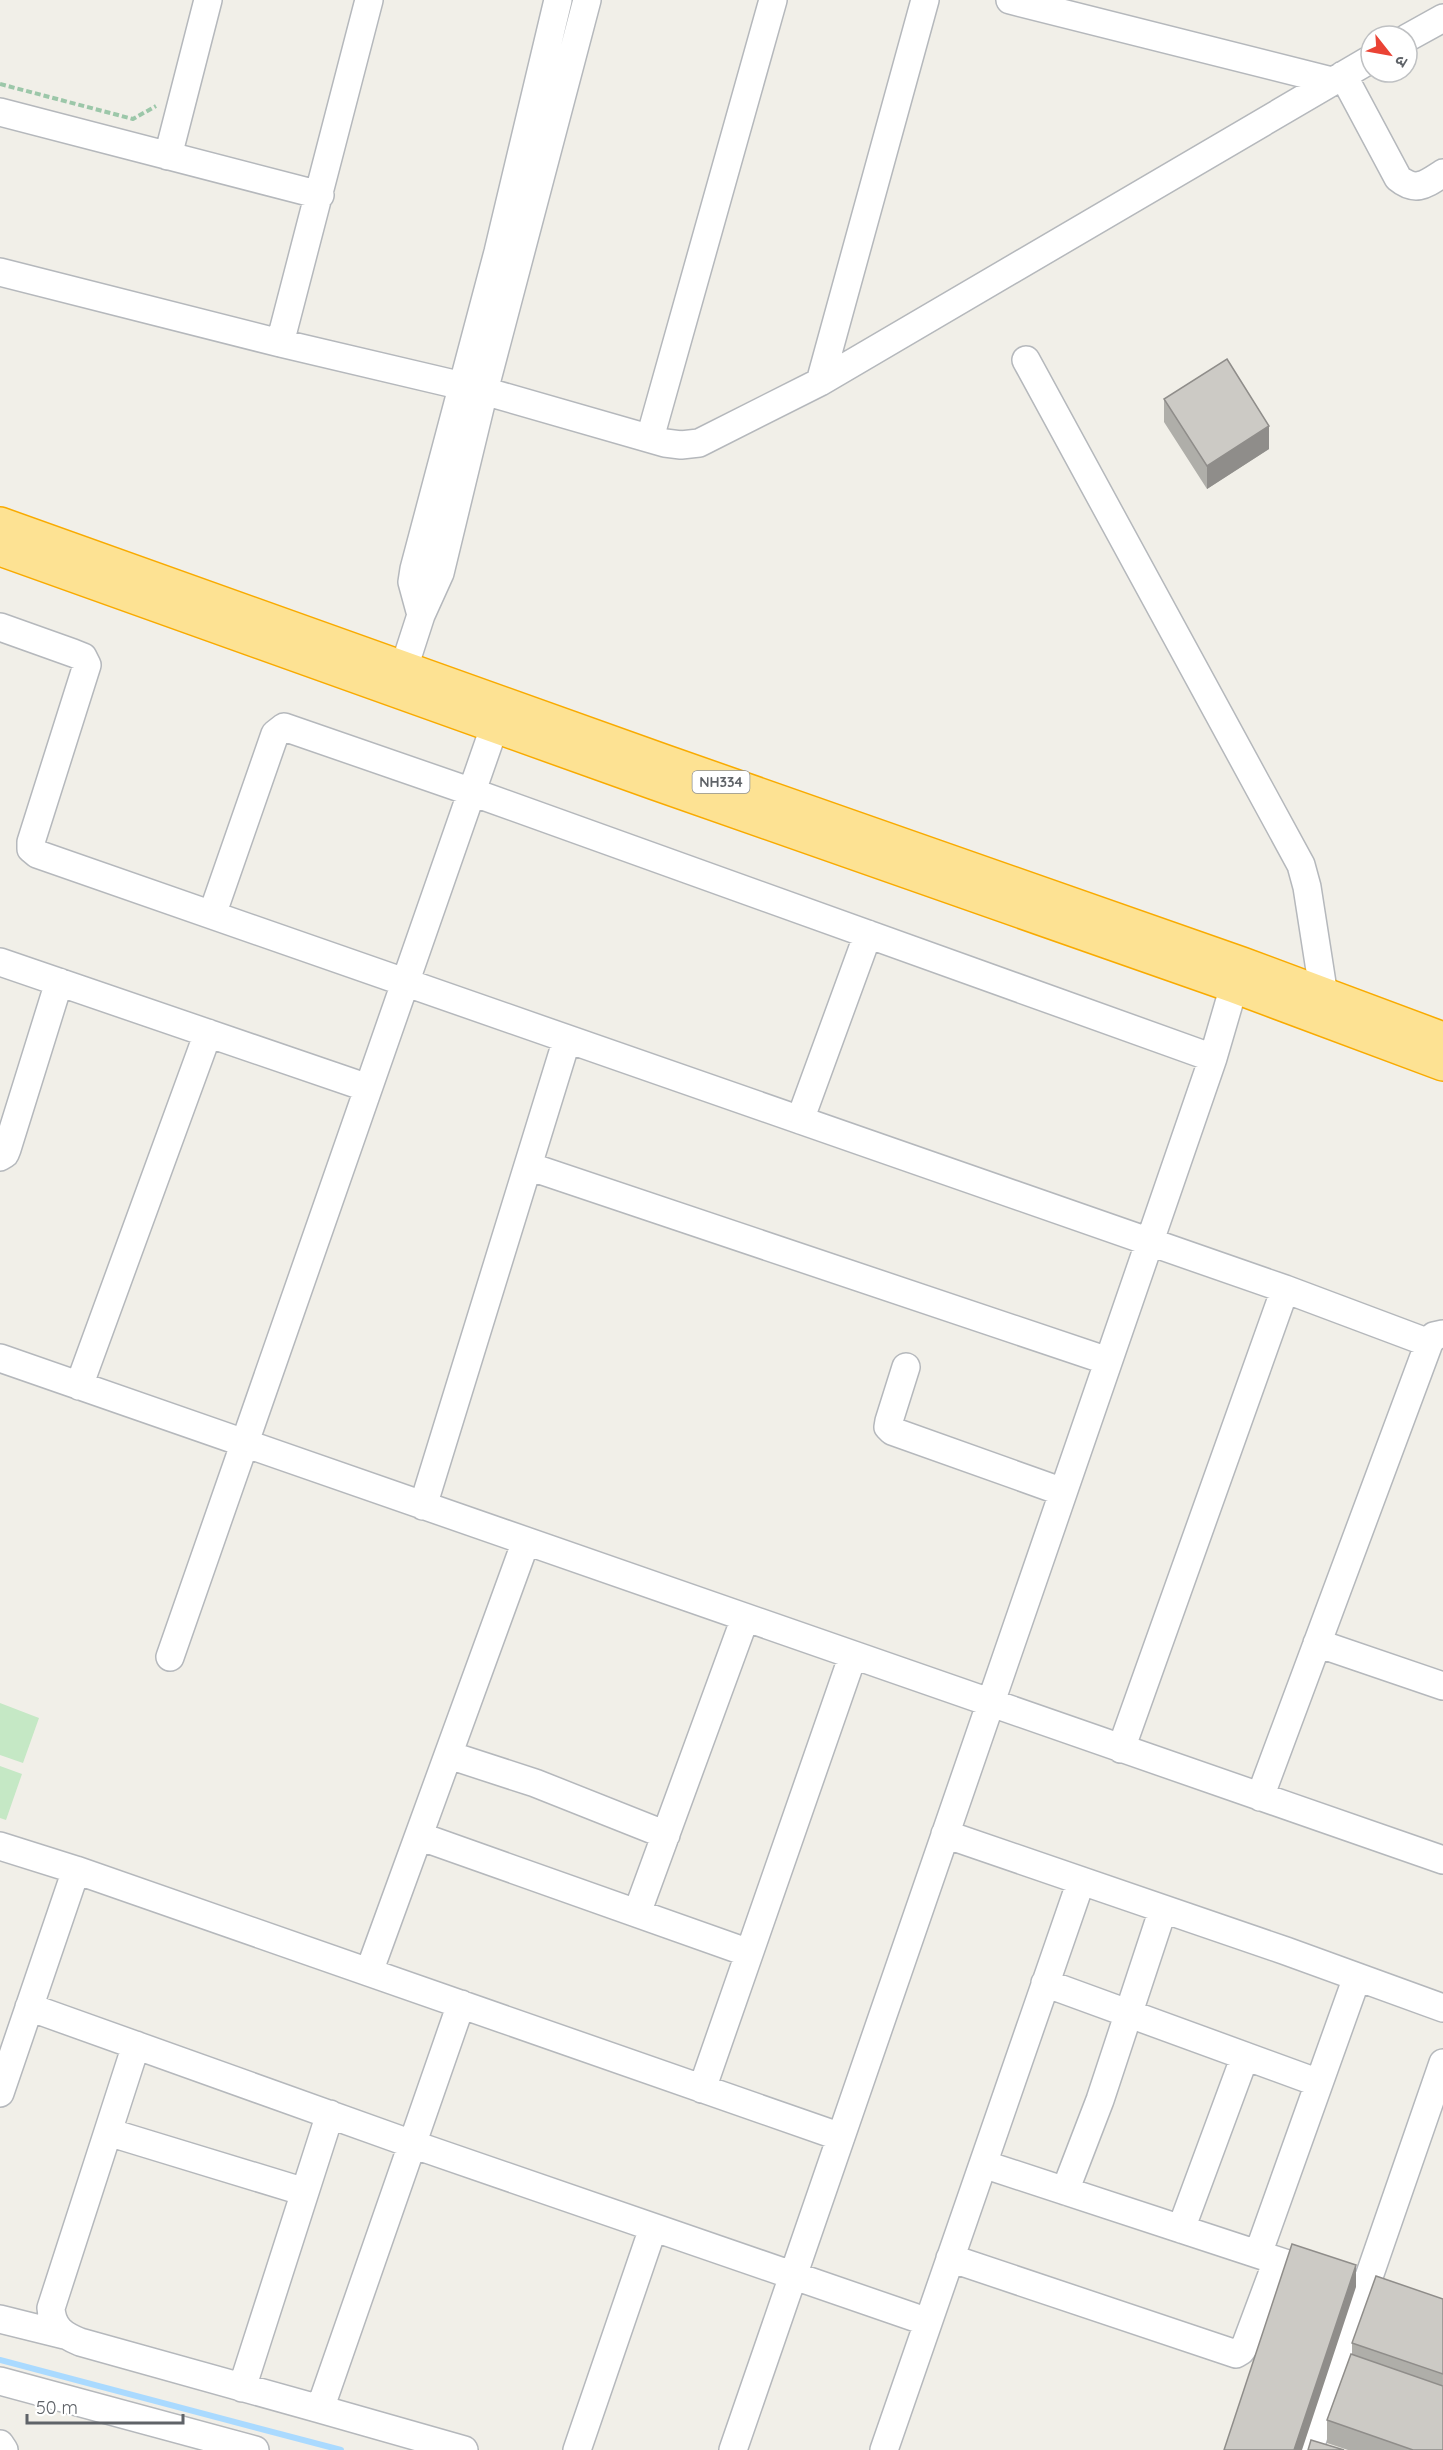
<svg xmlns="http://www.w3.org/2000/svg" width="1443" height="2450" viewBox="0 0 1443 2450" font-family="Quicksand,'Noto Sans Devanagari',sans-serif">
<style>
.green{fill:#c5e8c5}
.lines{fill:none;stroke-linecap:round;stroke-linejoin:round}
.stream{stroke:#aadaff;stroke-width:6}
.minor-casing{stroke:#b5b8bc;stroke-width:30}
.highway-casing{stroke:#f9ab00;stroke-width:36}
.path{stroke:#9cc7a9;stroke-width:4;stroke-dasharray:6 3;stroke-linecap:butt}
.minor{stroke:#fff;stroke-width:27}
.highway{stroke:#fde293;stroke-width:33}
.wall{fill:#afaea9}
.shaded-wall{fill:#8f8d8a}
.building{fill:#cccac5;stroke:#8f8d8a;stroke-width:1.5}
.labels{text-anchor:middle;stroke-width:5;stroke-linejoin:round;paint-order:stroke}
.shield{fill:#fff;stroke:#8f9295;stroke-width:1.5}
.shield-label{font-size:14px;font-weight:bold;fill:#5f6368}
</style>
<rect width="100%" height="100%" fill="#f1efe8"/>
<path class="green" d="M0 1703 39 1718 23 1763 0 1755Z
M0 1766 22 1774 6 1820 0 1818Z"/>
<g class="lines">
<path class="stream" d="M0 2360 341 2450"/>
<g class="minor-casing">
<path id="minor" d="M1010 0 1332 81
M1407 38 1443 18
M1343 75 1398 178C1416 193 1426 184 1443 173
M0 112 320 195
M168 156 208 0
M0 272 280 343 484 391 665 443 681 445 699 443 820 382 1371 59
M280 343 369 0
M1026 360 1301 865 1307 887 1324 996
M820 382 925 0
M650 438 773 0
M421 615 412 582 414 569 498 252 558 0
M0 627 73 653 83 657 87 665 31 842V849L37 854 1285 1289 1121 1749
M398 686 421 615 440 573 484 391 587 0
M212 915 275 734 284 727 472 792 1213 1058
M0 962 368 1088
M800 1120 868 934
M0 1157 5 1154 7 1149 59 982
M528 1166 1108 1361
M1285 1289 1429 1343
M0 1358 1443 1860
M906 1367 889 1421 888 1427 892 1431 1063 1492
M79 1386 208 1033
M423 1506 567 1039
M1317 1643 1443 1686
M170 1657 495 725
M449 1755 535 1783 666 1835
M1260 1797 1429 1343 1434 1336 1443 1334
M945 1834 1286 1951 1443 2008
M419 1836 749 1953
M0 1846 76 1870 841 2137
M637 1913 745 1618
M369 1972 526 1541
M1045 1983 1319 2083
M461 2004 320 2409 464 2450
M29 2007 412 2144 928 2322
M136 2045 51 2308C52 2328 63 2335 80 2342L320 2409
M702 2089 853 1655
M0 2093 76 1870
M108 2132 305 2192
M983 2164 1443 2315
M1065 2191 1100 2100 1163 1909
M1181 2229 1245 2056
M1258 2254 1357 1977
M950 2258 1236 2354 1241 2351 1246 2344 1277 2261
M0 2319 64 2335
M0 2381 255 2450
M242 2388 330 2114
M0 2444 4 2450
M577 2450 653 2228
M733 2450 1213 1058 1234 986
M884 2450 1081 1881
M1309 2450 1443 2063"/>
</g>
<g class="highway-casing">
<path id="highway" d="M0 524 663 761 1242 964 1443 1039
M0 549 655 783 1234 986 1443 1064"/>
</g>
<path class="path" d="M0 84 133 119 156 106"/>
<use href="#minor" class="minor"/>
<use href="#highway" class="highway"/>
</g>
<path class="wall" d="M1164 399 1269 449 1207 489 1164 422Z
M1443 2299V2450H1348L1327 2443V2420L1352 2354V2343Z"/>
<path class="shaded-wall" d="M1269 426V449L1207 489V466Z
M1356 2265V2287L1302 2450H1294Z"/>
<path class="building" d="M1227 359 1269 426 1207 466 1164 399Z
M1292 2244 1356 2265 1294 2450H1224Z
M1376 2276 1443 2299V2374L1352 2343Z
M1351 2354 1443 2386V2450H1413L1327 2420Z
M1311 2440 1344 2450H1308Z"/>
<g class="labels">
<rect class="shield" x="692.5" y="771" width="57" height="22" rx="4.5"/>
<g class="shield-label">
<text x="721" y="787">NH334</text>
</g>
</g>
<g transform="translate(1389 54) rotate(121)"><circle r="28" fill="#ffffff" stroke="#bfc1c3" stroke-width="1.5"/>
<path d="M0-4.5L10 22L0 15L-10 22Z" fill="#ea4335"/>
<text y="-9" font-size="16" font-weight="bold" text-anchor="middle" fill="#5f6368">उ</text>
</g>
<path d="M27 2414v9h156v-9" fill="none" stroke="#5f6368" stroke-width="3"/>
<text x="36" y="2414" font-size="18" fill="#5f6368" stroke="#ffffff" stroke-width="4.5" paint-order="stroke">50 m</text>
</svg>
